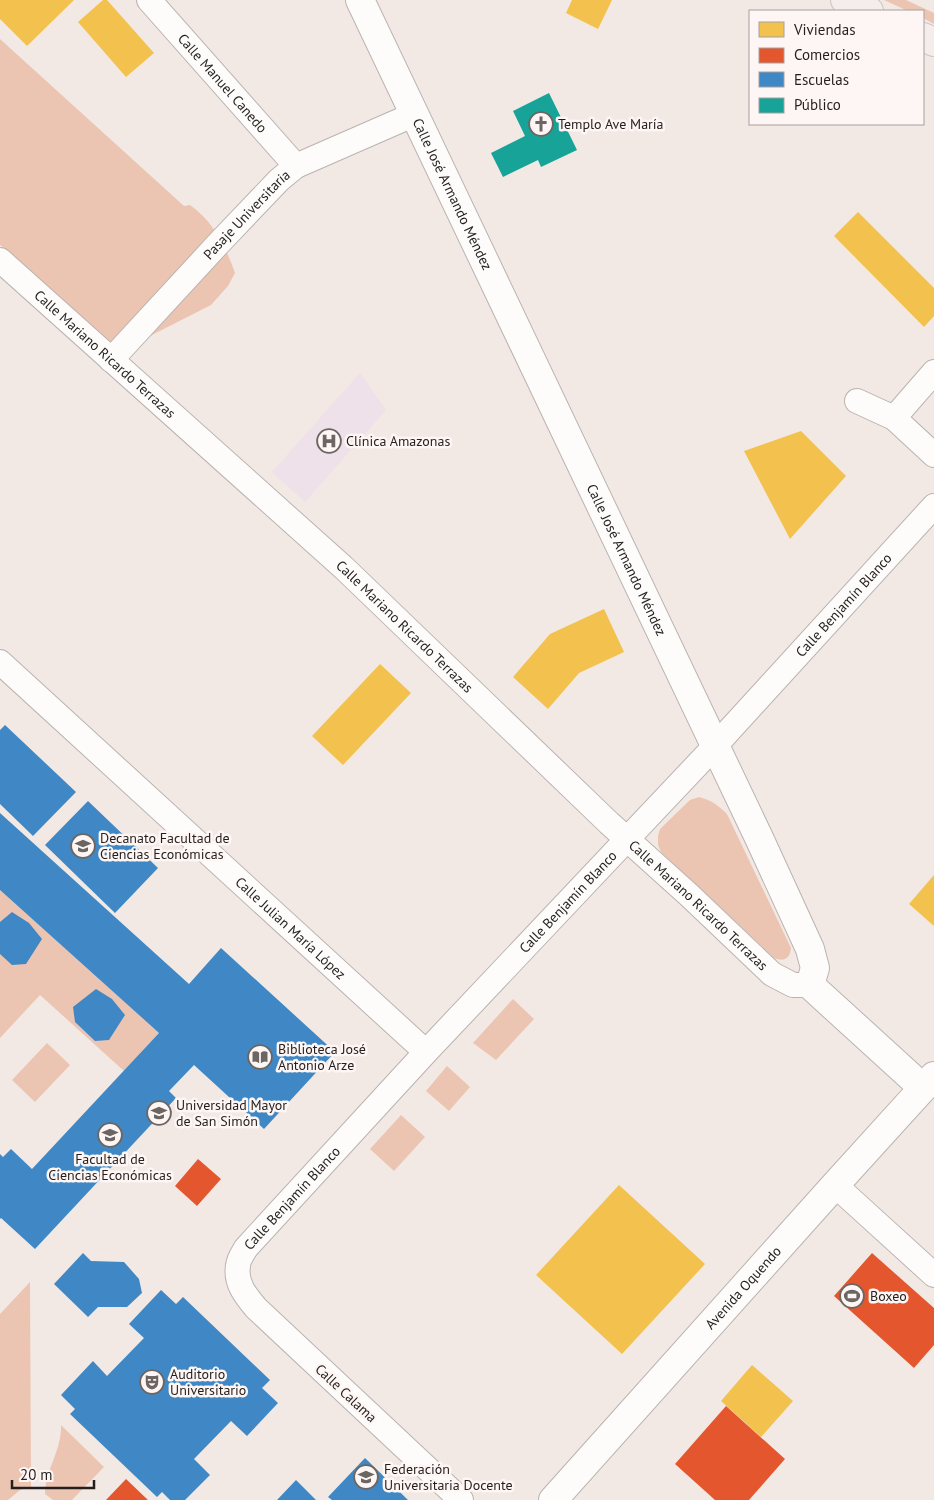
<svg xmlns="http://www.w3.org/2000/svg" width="934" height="1500" viewBox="0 0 934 1500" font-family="'PT Sans',sans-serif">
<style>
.medical{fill:#eee1ea}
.green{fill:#ecc4b2}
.homes{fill:#f2c14e}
.shops{fill:#e4572e}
.schools{fill:#3f88c5}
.public{fill:#17a398}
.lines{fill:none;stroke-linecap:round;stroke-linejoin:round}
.minor-casing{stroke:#bab3b0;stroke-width:26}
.tertiary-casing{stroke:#bab3b0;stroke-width:30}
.secondary-casing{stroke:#bab3b0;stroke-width:30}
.primary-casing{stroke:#cac6c4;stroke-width:30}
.minor{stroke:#fdfcfb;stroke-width:24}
.tertiary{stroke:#fdfcfb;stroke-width:28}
.secondary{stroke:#fdfcfb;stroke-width:28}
.primary{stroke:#f5ecec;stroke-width:28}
.labels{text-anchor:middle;stroke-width:5;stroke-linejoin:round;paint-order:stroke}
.street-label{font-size:14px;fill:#241f1c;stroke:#fdf6f4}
.poi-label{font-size:14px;fill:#241f1c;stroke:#fdf6f4;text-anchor:start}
</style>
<rect width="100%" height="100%" fill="#f2e9e5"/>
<path class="medical" d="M360 373 386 410 305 502 272 472Z"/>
<path class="green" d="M884 0H906L934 13V24L923 18V11H908Z
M0 39 184 206 190 205C213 221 226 247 235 273L228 286 211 305 148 337 114 348 9 262 5 249 0 245Z
M699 797C711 800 718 805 727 814L791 948C790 959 784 962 774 958L661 852 658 845V836L660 829 690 800Z
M0 890 159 1033 124 1071 40 995 0 1038Z
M513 999 534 1019 496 1060 473 1043Z
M47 1043 70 1065 35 1102 12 1080Z
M447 1066 470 1087 449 1111 426 1091Z
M401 1115 425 1137 394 1171 370 1149Z
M30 1282 31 1487 20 1490 8 1500H0V1314Z
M61 1425 104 1467 72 1500H53L45 1494C45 1470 62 1450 61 1425Z"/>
<path class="homes" d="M0 0H74L27 46 0 19Z
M103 0H107L154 53 126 77 78 22Z
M572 0H612L598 29 566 13Z
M858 212 934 288V316L924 327 834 236Z
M801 431 846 476 790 539 744 451Z
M604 609 624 652 579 673 548 709 513 677 550 634Z
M380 664 411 693 343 765 312 736Z
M934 875V926L909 904Z
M619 1185 705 1264 622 1354 536 1275Z
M752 1365 793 1401 761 1437 721 1401Z"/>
<path class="shops" d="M198 1159 221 1179 197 1206 175 1186Z
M872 1253 934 1308V1345L914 1368 834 1296Z
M726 1406 785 1459 749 1500H715L675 1464Z
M126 1479 148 1500H106Z"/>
<path class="schools" d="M5 725 76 792 33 836 0 804V730Z
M88 801 158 868 115 913 45 845Z
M0 813 189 984 221 948 335 1052 264 1129 194 1065 169 1091 176 1098 35 1249 1 1218 0 1219V1154L3 1157 11 1149 32 1169 159 1033 0 890Z
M12 912 29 923 42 939 26 964 12 965 0 954V922Z
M96 989 112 999 125 1015 109 1040 95 1041 75 1022 73 1007Z
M83 1253 91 1261 124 1262 139 1279 142 1293 127 1307H98L88 1317 54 1284Z
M161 1290 176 1304 183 1297 270 1380 262 1388 278 1403 247 1436 231 1421 194 1459 210 1475 185 1500H170L162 1492 157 1497 70 1414 75 1409 61 1395 93 1361 107 1376 144 1338 129 1324Z
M365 1458 408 1500H332L328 1497Z
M296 1480 316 1500H277Z"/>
<path class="public" d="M549 93 577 150 541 167 538 160 503 177 491 153 525 136 513 111Z"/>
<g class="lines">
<g class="minor-casing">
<g id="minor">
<path id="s1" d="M149 0 296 166"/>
<path id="s2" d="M0 260 344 568 609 823 689 895 772 974 793 985H810"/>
<path id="s3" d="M111 360 218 244 279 180 296 166 415 114"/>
<path d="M857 401 894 418 934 455"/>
<path d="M894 418 934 372"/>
<path id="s4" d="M0 662 426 1052"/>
<path d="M835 1185 934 1275"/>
<path id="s5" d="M461 1500 256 1308C246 1296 235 1283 238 1266 238 1260 243 1253 246 1248L426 1052 715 746 934 506"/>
</g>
</g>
<g class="tertiary-casing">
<g id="tertiary">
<path id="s6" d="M360 0 760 840 810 949 815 968 810 985 923 1088"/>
</g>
</g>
<g class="secondary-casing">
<g id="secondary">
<path id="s7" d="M553 1500 835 1185 934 1076"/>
</g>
</g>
<g class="primary-casing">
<path id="primary" d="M845 0 869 11
M923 37 934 42"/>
</g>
<use href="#minor" class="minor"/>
<use href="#tertiary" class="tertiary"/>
<use href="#secondary" class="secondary"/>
<use href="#primary" class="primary"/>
</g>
<defs>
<g id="church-ring" transform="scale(1.25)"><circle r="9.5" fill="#fdf6f4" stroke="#6c6662" stroke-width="1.5"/><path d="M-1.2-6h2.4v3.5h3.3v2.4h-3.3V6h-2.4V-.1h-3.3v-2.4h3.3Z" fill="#6c6662"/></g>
<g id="hospital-ring" transform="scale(1.25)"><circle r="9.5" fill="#fdf6f4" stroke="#6c6662" stroke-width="1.5"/><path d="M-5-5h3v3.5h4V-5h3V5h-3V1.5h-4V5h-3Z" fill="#6c6662"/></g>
<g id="university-ring" transform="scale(1.25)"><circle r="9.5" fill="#fdf6f4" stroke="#6c6662" stroke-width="1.5"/><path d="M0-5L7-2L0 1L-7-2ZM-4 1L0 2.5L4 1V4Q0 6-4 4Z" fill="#6c6662"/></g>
<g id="library-ring" transform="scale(1.25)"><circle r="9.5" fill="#fdf6f4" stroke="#6c6662" stroke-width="1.5"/><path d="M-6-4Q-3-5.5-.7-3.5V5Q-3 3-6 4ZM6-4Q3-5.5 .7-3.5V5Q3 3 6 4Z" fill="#6c6662"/></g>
<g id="stadium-ring" transform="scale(1.25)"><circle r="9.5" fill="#fdf6f4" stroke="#6c6662" stroke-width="1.5"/><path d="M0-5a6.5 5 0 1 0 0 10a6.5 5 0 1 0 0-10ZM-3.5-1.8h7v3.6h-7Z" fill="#6c6662"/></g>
<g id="theatre-ring" transform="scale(1.25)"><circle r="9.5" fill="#fdf6f4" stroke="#6c6662" stroke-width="1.5"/><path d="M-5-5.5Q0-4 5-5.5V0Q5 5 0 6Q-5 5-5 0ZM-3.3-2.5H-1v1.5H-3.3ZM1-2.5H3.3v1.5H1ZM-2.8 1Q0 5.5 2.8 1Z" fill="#6c6662"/></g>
</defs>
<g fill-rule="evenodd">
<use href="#church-ring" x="541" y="124"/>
<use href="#hospital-ring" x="329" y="441"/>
<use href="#university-ring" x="83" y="846"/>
<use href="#library-ring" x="260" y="1057"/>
<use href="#university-ring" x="159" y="1113"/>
<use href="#university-ring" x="110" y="1135"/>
<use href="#stadium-ring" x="852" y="1296"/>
<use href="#theatre-ring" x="152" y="1382"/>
<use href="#university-ring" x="366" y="1477"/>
</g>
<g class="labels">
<g class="street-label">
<text dy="5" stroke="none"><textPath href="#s1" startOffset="111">Calle Manuel Canedo</textPath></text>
<text dy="5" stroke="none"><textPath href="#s6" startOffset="215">Calle José Armando Méndez</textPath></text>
<text dy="5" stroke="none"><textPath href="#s3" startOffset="199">Pasaje Universitaria</textPath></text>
<text dy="5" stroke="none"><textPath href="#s2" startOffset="141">Calle Mariano Ricardo Terrazas</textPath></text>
<text dy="5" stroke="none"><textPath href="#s6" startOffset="620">Calle José Armando Méndez</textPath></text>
<text dy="5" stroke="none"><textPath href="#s5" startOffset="1226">Calle Benjamín Blanco</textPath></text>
<text dy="5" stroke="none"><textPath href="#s2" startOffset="546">Calle Mariano Ricardo Terrazas</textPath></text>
<text dy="5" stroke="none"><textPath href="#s5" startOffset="821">Calle Benjamín Blanco</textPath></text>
<text dy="5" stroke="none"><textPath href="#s2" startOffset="951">Calle Mariano Ricardo Terrazas</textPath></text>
<text dy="5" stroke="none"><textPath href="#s4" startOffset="394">Calle Julian María López</textPath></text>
<text dy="5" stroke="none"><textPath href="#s5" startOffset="416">Calle Benjamín Blanco</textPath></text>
<text dy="5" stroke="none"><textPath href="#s7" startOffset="285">Avenida Oquendo</textPath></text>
<text transform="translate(346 1393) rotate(43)" y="5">Calle Calama</text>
</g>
<g class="poi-label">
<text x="558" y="129">Templo Ave María</text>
<text x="346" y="446">Clínica Amazonas</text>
<text x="100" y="843">Decanato Facultad de<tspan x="100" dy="16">Ciencias Económicas</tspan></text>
<text x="278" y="1054">Biblioteca José<tspan x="278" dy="16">Antonio Arze</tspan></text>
<text x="176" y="1110">Universidad Mayor<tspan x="176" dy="16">de San Simón</tspan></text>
<text x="110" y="1164" text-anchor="middle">Facultad de<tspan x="110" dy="16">Ciencias Económicas</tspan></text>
<text x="870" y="1301">Boxeo</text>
<text x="170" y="1379">Auditorio<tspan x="170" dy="16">Universitario</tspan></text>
<text x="384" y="1474">Federación<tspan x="384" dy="16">Universitaria Docente</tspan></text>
</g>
</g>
<rect x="749" y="10" width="175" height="115" fill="#fdf6f4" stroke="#a6a09e"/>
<rect x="759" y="22" width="25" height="15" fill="#f2c14e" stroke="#a6a09e"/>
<text x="794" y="35" font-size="15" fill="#241f1c">Viviendas</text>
<rect x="759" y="48" width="25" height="15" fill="#e4572e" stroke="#a6a09e"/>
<text x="794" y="60" font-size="15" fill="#241f1c">Comercios</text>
<rect x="759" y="72" width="25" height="15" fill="#3f88c5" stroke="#a6a09e"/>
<text x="794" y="85" font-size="15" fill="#241f1c">Escuelas</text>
<rect x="759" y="98" width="25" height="15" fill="#17a398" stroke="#a6a09e"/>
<text x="794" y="110" font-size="15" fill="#241f1c">Público</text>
<path d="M12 1480v8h82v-8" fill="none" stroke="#241f1c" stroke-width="2.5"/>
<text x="20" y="1480" font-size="15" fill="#241f1c" stroke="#fdf6f4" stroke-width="4" paint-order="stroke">20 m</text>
</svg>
